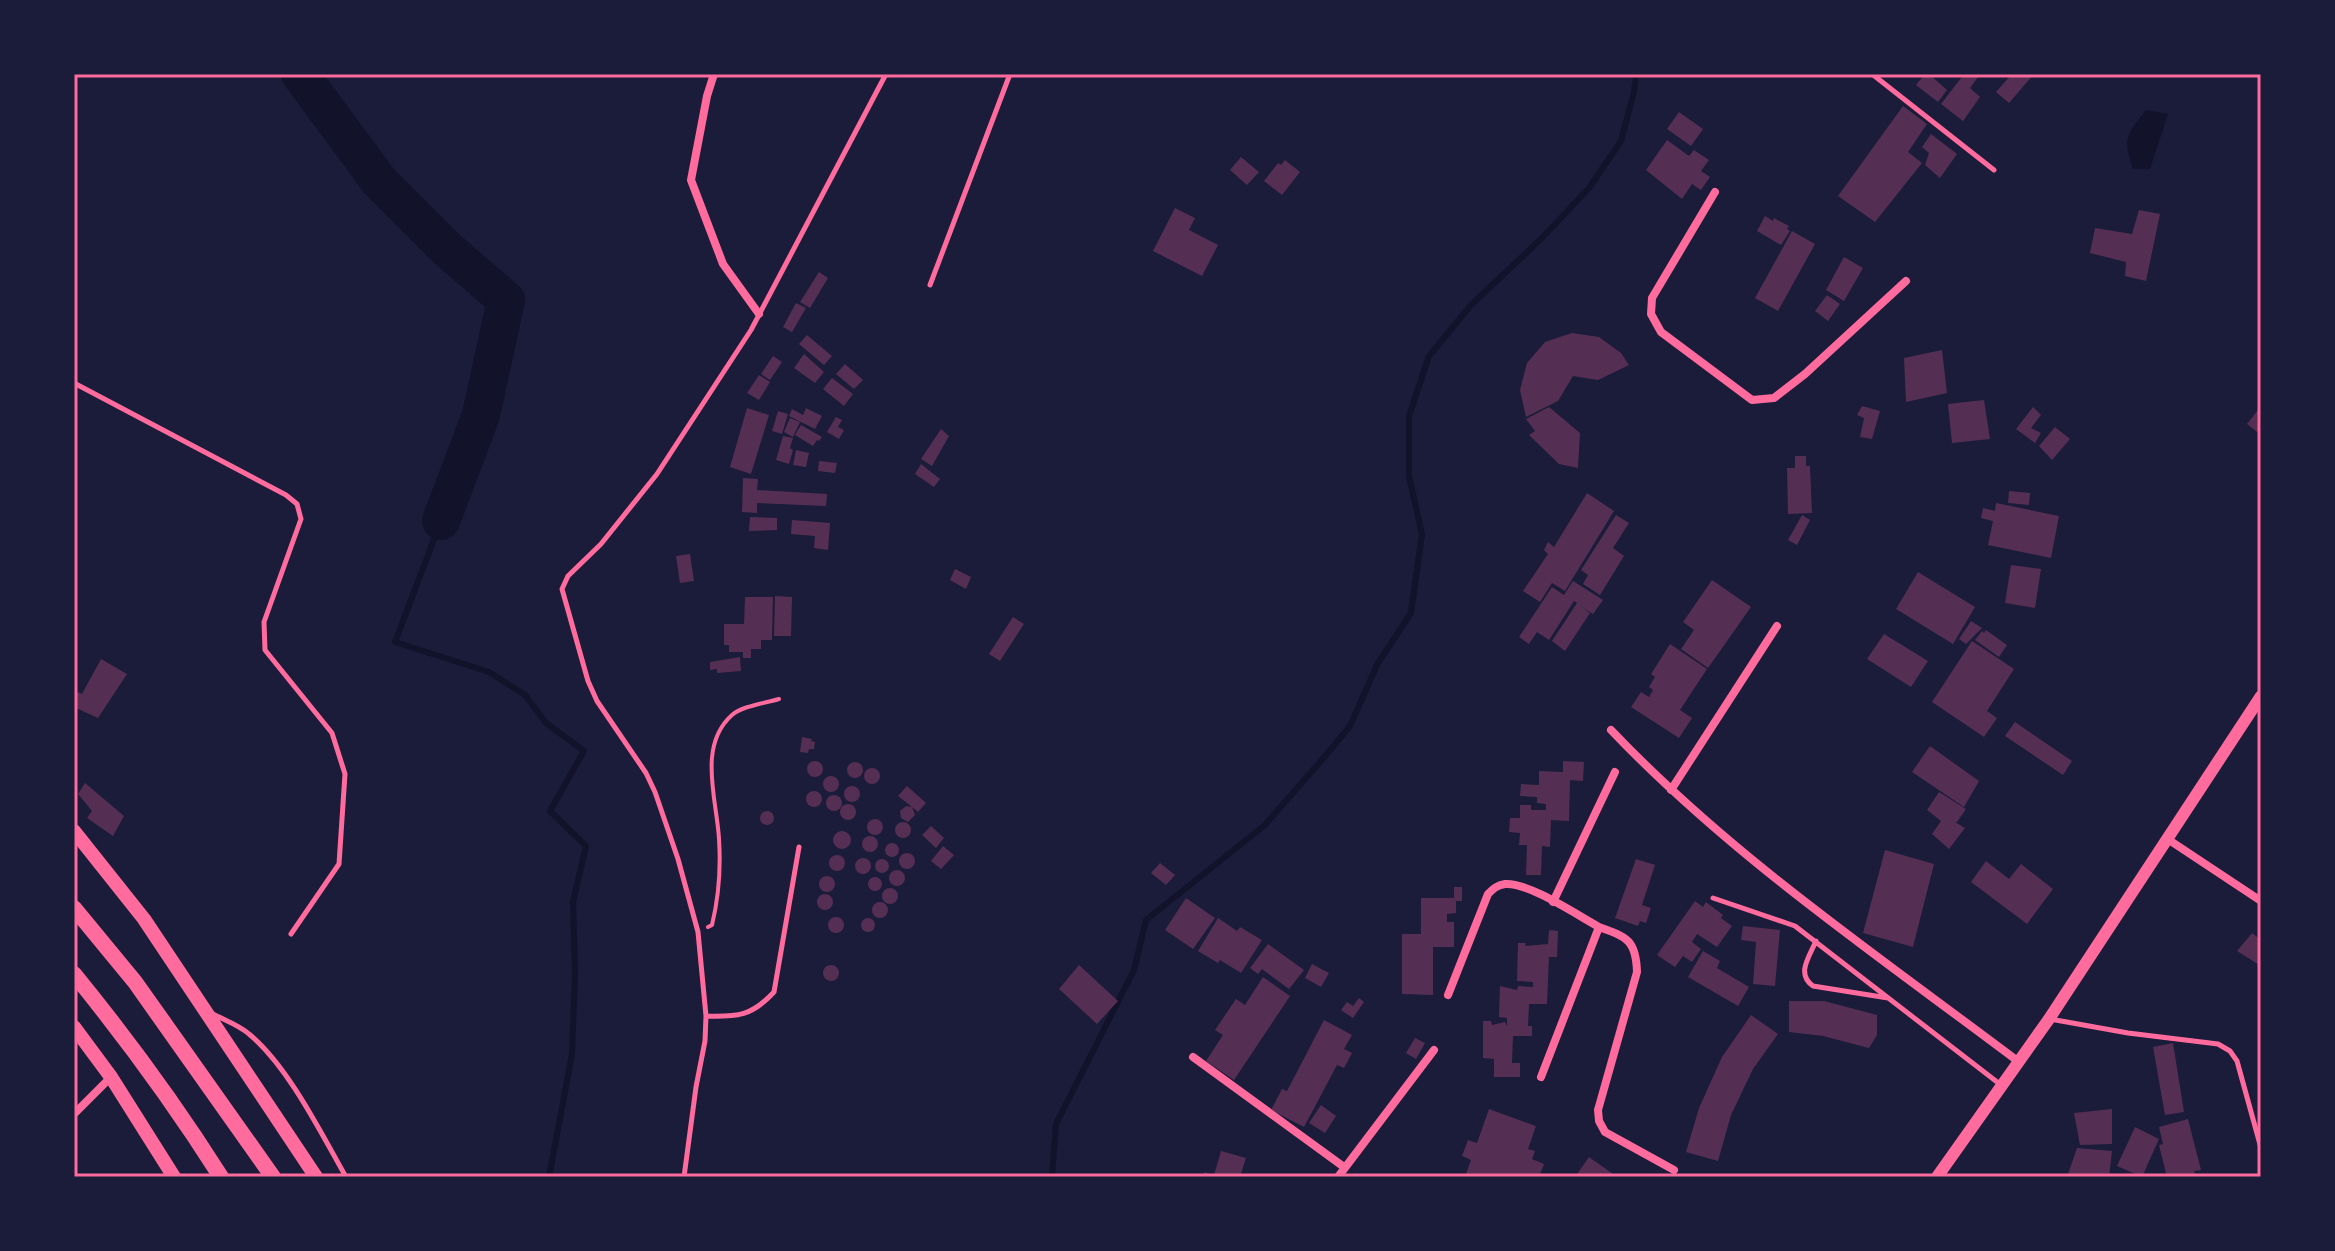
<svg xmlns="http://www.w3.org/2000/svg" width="2335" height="1251" viewBox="0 0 2335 1251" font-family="'DejaVu Sans',sans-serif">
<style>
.water{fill:#12122b}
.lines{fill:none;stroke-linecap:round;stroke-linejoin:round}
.stream{stroke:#12122b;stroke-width:6}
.river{stroke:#12122b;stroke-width:38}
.building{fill:#542f53}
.path{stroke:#ff6b9d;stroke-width:4}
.service{stroke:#ff6b9d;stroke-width:5}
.minor{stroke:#ff6b9d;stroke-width:8}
.secondary{stroke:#ff6b9d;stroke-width:12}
.primary{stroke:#ff6b9d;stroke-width:14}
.trunk{stroke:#ff6b9d;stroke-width:16}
.neatline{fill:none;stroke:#ff6b9d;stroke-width:3}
</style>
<rect width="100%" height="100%" fill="#1b1b3a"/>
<path class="water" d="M2146 110 2168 114 2150 169H2133C2123 138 2126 135 2146 110Z"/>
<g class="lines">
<path class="stream" d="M441 521 395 642 489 672 525 695 546 723 584 751 550 811 586 846 573 902 575 973 572 1054 549 1177
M1052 1177 1056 1124 1134 970 1146 920 1265 825 1326 755 1350 726 1378 663 1411 613 1422 534 1409 476V416L1429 356 1471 305 1542 238 1589 188 1621 141 1634 92 1636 74"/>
<path class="river" d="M300 74 379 181 447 249 506 300 481 415 441 521"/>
</g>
<path class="building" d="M1925 74H1929L1947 90 1938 102 1916 85Z
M1964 74 1978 77 1970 88 1980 97 1963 121 1941 104Z
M2012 74H2034L2009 103 1996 92Z
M1903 106 1927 124 1908 152 1922 163 1875 222 1838 196Z
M1679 112 1703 129 1691 146 1667 129Z
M1931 134 1957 154 1940 178 1925 165 1929 153 1922 147Z
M1667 140 1689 156 1694 150 1709 160 1701 171 1710 177 1701 190 1692 184 1682 199 1646 170Z
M1241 157 1259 172 1247 185 1230 170Z
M1285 160 1300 172 1282 195 1264 181 1278 163 1281 165Z
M1175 208 1195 218 1189 230 1218 245 1202 276 1153 251Z
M2139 210 2160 214 2146 281 2125 276 2126 262 2090 253 2095 228 2132 234Z
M1765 216 1773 221 1774 218 1789 226 1787 229 1790 231 1781 245 1757 231Z
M1792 231 1815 244 1778 311 1755 298Z
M1844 257 1863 268 1844 301 1826 290Z
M819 272 828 278 810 308 800 302Z
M1827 295 1840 304 1828 321 1815 311Z
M796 303 806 308 792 332 783 327Z
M1572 333 1599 337 1621 353 1629 365 1598 380 1573 376 1558 401 1526 417 1520 390 1527 363 1545 342Z
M807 335 832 356 824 365 799 344Z
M1942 350 1947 393 1906 402 1904 358Z
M804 354 824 372 815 383 794 368Z
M773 356 782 362 770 380 761 374Z
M845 364 863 380 854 389 836 374Z
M759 375 770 382 759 400 747 393Z
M832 378 853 394 844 406 823 389Z
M1984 400 1990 439 1952 443 1948 404Z
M1862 406 1880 411 1872 439 1860 437 1864 418 1857 415Z
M2261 406V435L2247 424Z
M1549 407 1580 433 1578 468 1559 464 1529 435 1535 431 1526 419Z
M2033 407 2041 415 2031 428 2041 433 2035 443 2016 429Z
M747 408 769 415 751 474 730 467Z
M806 408 822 416 815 429 789 416 792 409 803 415Z
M778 411 788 414 782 434 772 431Z
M836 417 842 420 838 427 844 430 839 439 827 432Z
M790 418 800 422 793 437 784 432Z
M801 425 822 437 819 441 817 440 813 446 795 435Z
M2055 427 2070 439 2052 460 2039 446Z
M941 429 949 436 932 466 921 459Z
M783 436 793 438 790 448 793 450 789 464 776 460Z
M796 450 809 453 806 467 793 465Z
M1795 456H1806V466H1810L1812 513 1788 514 1787 468H1795Z
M819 461 837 463 835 473 818 471Z
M921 464 940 479 934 487 915 474Z
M743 478 758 479 757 490 827 494 826 506 757 503V513L742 512Z
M2009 491 2030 493 2029 505 2008 503Z
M1587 493 1614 511 1565 591 1552 583 1540 602 1523 591 1548 554 1544 550 1548 542 1554 547Z
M1996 503 2059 516 2051 558 1988 545 1993 521 1981 518 1983 508 1995 511Z
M1616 515 1629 523 1613 548 1624 556 1600 595 1583 584 1588 575 1581 570Z
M1802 515 1810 520 1797 545 1788 540Z
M750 517 777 518V530L749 531Z
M792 520 830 523 828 550 814 548 815 536 791 534Z
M690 554 694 581 680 583 676 556Z
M2011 565 2041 569 2035 608 2005 603Z
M955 569 971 577 966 589 950 580Z
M1918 572 1975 607 1953 644 1896 609Z
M1712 580 1751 607 1708 668 1681 649 1694 630 1683 622Z
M1573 581 1603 600 1593 614 1582 607 1590 613 1565 651 1552 641 1577 603 1574 601 1549 640 1537 632 1529 644 1519 637 1552 587 1564 595Z
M775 596 792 597 791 636H774Z
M745 597H773L772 640H761V649H751V658H743V652H729V645H724V624H744Z
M1013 617 1024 624 1000 661 989 654Z
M1971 621 1982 628 1966 644 1959 639Z
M1986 630 2007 645 1999 657 1975 640 1982 631 1984 633Z
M1884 634 1928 661 1911 687 1867 659Z
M1972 641 2014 669 1987 711 1997 718 1984 737 1932 702Z
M1670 644 1707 669 1680 710 1692 718 1679 738 1631 707 1641 692 1649 697 1653 690 1649 687 1655 677 1651 674Z
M740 657 741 671 717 673V669L710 670V662Z
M101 659 127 674 98 718 74 707V690L82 694Z
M2015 722 2072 761 2063 775 2005 736Z
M802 737 812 739 811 741 815 742 814 749H809L808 753 800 752Z
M1930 746 1979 781 1964 807 1912 772Z
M1563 761 1584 762 1583 781 1570 780 1569 821 1551 820 1550 847 1542 846 1541 875H1526L1527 845H1519L1520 833 1509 832 1510 818H1520V805H1531V810H1546V804L1537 803V797L1520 796 1521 784 1539 785V771L1563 772Z
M807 769a8 8 0 1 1 16 0a8 8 0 1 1-16 0Z
M847 770a8 8 0 1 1 16 0a8 8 0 1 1-16 0Z
M864 776a8 8 0 1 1 16 0a8 8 0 1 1-16 0Z
M823 784a8 8 0 1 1 16 0a8 8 0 1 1-16 0Z
M85 783 124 816 113 836 87 818 92 811 78 794Z
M844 794a8 8 0 1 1 16 0a8 8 0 1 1-16 0Z
M907 786 926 803 918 812 912 807 915 815 908 822 901 818 900 811 906 806 912 807 898 796Z
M806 799a8 8 0 1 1 16 0a8 8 0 1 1-16 0Z
M1939 792 1966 809 1957 822H1955L1965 828 1949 849 1932 834 1941 821 1927 810Z
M826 803a8 8 0 1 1 16 0a8 8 0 1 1-16 0Z
M840 812a8 8 0 1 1 16 0a8 8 0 1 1-16 0Z
M760 818a7 7 0 1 1 14 0a7 7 0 1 1-14 0Z
M867 827a8 8 0 1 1 16 0a8 8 0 1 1-16 0Z
M895 830a8 8 0 1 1 16 0a8 8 0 1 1-16 0Z
M931 826 944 838 936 848 922 835Z
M833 840a9 9 0 1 1 18 0a9 9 0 1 1-18 0Z
M862 844a8 8 0 1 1 16 0a8 8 0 1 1-16 0Z
M885 850a7 7 0 1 1 14 0a7 7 0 1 1-14 0Z
M943 846 954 855 941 869 931 861Z
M1885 850 1934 864 1913 947 1863 933Z
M899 861a8 8 0 1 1 16 0a8 8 0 1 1-16 0Z
M829 863a8 8 0 1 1 16 0a8 8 0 1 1-16 0Z
M855 866a8 8 0 1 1 16 0a8 8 0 1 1-16 0Z
M875 866a7 7 0 1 1 14 0a7 7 0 1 1-14 0Z
M1636 859 1655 865 1642 905 1651 908 1646 923 1640 921 1638 926 1615 918Z
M1986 861 2009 879 2021 864 2053 889 2027 924 1971 882Z
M1160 863 1175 875 1166 885 1151 873Z
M889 878a8 8 0 1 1 16 0a8 8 0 1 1-16 0Z
M819 884a8 8 0 1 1 16 0a8 8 0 1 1-16 0Z
M868 884a7 7 0 1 1 14 0a7 7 0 1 1-14 0Z
M1454 887H1462V901H1456V913L1447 914V922H1454V947H1433V995L1402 994V934H1421V898H1454Z
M882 896a8 8 0 1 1 16 0a8 8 0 1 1-16 0Z
M817 902a8 8 0 1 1 16 0a8 8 0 1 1-16 0Z
M1186 898 1215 918 1193 949 1165 930Z
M1695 901 1703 907 1706 902 1723 915 1721 918 1732 926 1717 947 1697 934 1692 942 1701 949 1692 962 1683 956 1675 967 1657 955Z
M872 910a8 8 0 1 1 16 0a8 8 0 1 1-16 0Z
M828 925a8 8 0 1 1 16 0a8 8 0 1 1-16 0Z
M861 925a7 7 0 1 1 14 0a7 7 0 1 1-14 0Z
M1218 918 1237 931 1240 927 1262 940 1241 973 1220 960 1218 963 1198 951Z
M1743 926 1780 930 1775 986 1753 984 1756 942 1741 940Z
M1549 930 1558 931 1557 957H1549L1547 1004H1529L1528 1026H1532V1036H1513L1512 1063H1520V1077H1494V1059L1483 1058V1021H1491L1492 1025 1505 1022 1507 1026V1018L1499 1017 1500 986 1517 990 1518 986 1533 987V982L1517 981 1518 943H1526L1525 946 1548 944Z
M2252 933 2261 940V966L2237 951Z
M1268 944 1304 970 1289 989 1262 969 1258 974 1250 968Z
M1703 951 1720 961 1717 968 1749 987 1738 1006 1688 977Z
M1312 964 1329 973 1321 987 1305 978Z
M823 973a8 8 0 1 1 16 0a8 8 0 1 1-16 0Z
M1079 965 1118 1001 1097 1024 1059 989Z
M1263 977 1290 996 1234 1080 1206 1061 1223 1035 1215 1030 1236 999 1245 1005Z
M1359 998 1364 1002 1353 1018 1341 1010 1347 1002 1353 1006Z
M1789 1001H1824L1877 1015V1035L1869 1048 1823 1036 1789 1032Z
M1751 1015 1778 1034 1753 1069 1731 1115 1718 1161 1686 1152 1699 1108 1722 1057Z
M1324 1020 1352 1035 1344 1049 1352 1053 1344 1068 1337 1065 1304 1127 1271 1110 1282 1089 1287 1091Z
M1415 1038 1425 1043 1416 1059 1406 1053Z
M2173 1043 2184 1112 2165 1115 2153 1047Z
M1321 1105 1336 1116 1325 1133 1309 1123Z
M1489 1109 1536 1126 1528 1149 1535 1151 1532 1159 1544 1164 1539 1177H1465L1471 1160 1462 1156 1468 1140 1477 1143Z
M2112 1109V1144L2080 1145 2074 1113Z
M2188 1119 2201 1170 2194 1171 2196 1177H2167L2159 1145 2163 1144 2159 1127Z
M2135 1127 2159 1139 2142 1177 2117 1166Z
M2077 1148 2112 1151 2109 1177H2067Z
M1221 1151 1246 1158 1240 1177H1203L1204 1172 1214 1175Z
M1589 1157 1613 1174 1610 1177H1575Z"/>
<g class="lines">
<path class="path" d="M708 927 712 925C719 896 721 869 719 839 717 800 697 746 732 715 742 706 766 703 779 699"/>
<path class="service" d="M1872 74 1994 170
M930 285 1010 74
M74 383 286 495 297 504 301 519 264 622 265 650 332 733 345 774 339 864 291 934
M1713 898 1795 926 2001 1085
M1816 941C1809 957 1796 974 1813 986L1888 998
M211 1013C224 1020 239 1025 249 1034 288 1066 321 1133 346 1177
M706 1016C738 1017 752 1016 774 992L799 847
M2050 1019 2128 1033 2218 1044 2230 1051 2237 1061 2261 1148
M684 1177 696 1087 705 1041 706 1016 698 932 678 859 655 792 646 773 597 701 588 681 562 589 568 576 601 544 657 474 751 330 886 74"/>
<path class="minor" d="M714 74 707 96 691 180 723 264 759 314
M1715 192 1652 298 1651 314 1661 332 1752 400 1774 398 1805 374 1906 281
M1611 730C1732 857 1880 957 2019 1062
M1671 790 1777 626
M2169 840 2261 901
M1553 902 1615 772
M1448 995 1488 894C1493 889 1497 885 1505 884 1528 882 1577 915 1599 927
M1193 1057 1344 1167
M1541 1077 1599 927C1627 937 1636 940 1637 972L1598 1110 1599 1121 1605 1132 1674 1170
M74 1114 111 1077
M1338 1177 1434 1050"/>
<path class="secondary" d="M1937 1177 2049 1019 2261 696"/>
<path class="primary" d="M74 831 144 919 316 1177
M74 1027 111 1077 174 1177"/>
<path class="trunk" d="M74 908 135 982 273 1177
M74 974C127 1039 176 1106 221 1177"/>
</g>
<rect width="2335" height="1251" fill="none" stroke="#1b1b3a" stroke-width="152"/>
<rect x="76" y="76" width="2183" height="1099" class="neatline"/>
</svg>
